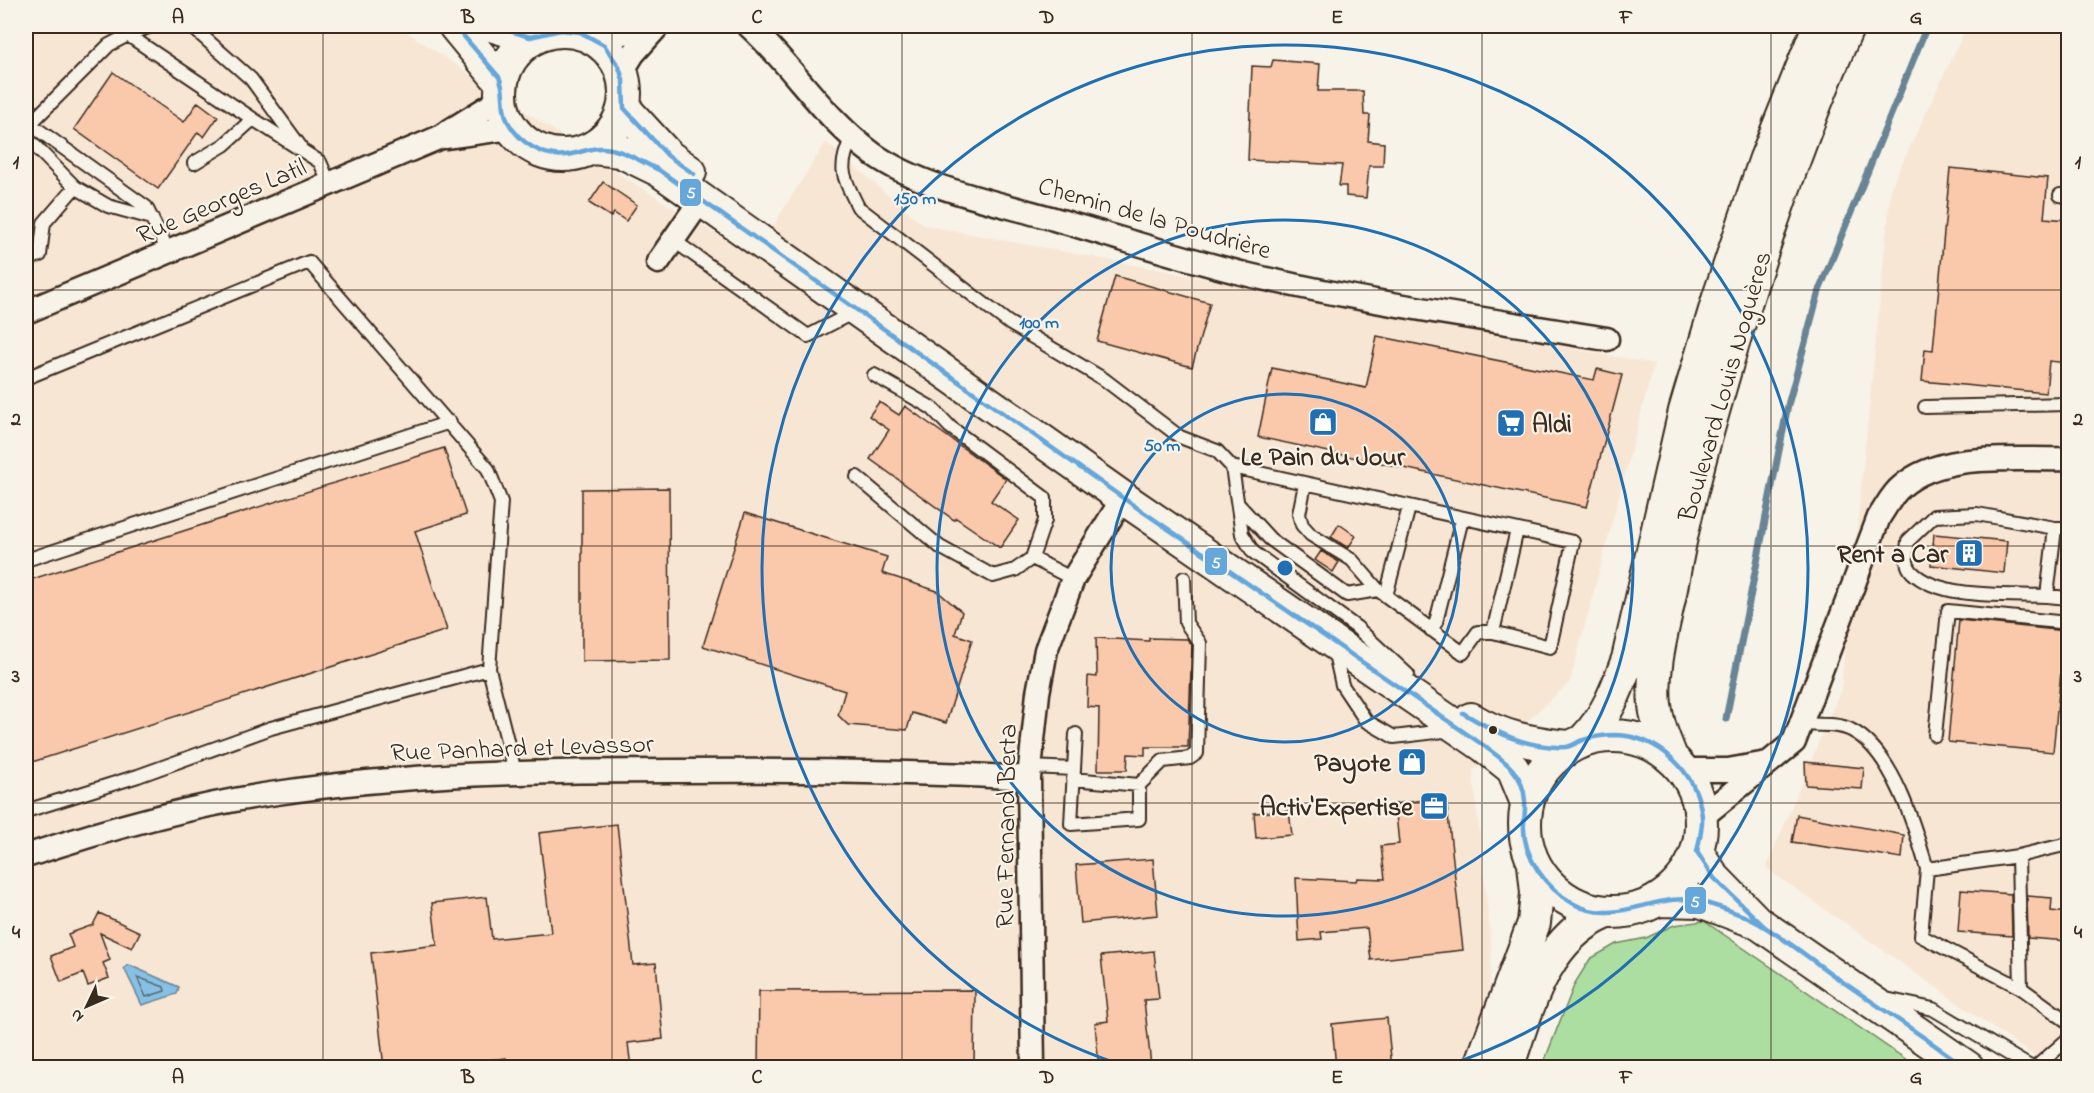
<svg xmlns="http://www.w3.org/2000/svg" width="2094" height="1093" viewBox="0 0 2094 1093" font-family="'Indie Flower',sans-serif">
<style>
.built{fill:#f8e6d5}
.green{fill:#abdea0;stroke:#73845f;stroke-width:1.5}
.water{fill:#86c0e5;stroke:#688495;stroke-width:1.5}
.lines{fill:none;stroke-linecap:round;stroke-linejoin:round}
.shore{stroke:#59666e;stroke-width:1.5}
.stream{stroke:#688495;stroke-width:7}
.building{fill:#fac8aa;stroke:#3b2a1e;stroke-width:1.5}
.lane-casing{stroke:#3b2a1e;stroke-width:16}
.street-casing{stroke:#3b2a1e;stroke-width:27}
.secondary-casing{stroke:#3b2a1e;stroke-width:36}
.lane{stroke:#f7f3e8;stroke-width:12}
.street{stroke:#f7f3e8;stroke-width:22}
.secondary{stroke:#f7f3e8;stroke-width:32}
.bus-1-casing{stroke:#f7f3e8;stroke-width:9}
.bus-1{stroke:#65a6db;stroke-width:4.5}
.grid{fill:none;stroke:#3b2a1e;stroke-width:1.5;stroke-opacity:0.55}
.ring{fill:none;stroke:#1f6fb2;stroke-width:3}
.bus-dot{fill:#3b2a1e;stroke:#f7f3e8;stroke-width:2}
.labels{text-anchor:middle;stroke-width:4.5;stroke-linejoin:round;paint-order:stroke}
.street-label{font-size:26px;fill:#3b2a1e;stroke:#f7f3e8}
.poi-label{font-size:26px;font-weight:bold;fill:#3b2a1e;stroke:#f7f3e8;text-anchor:end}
.centre{fill:#1f6fb2;stroke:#f7f3e8;stroke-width:3}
.ring-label{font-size:18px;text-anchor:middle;font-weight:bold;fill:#1f6fb2;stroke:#f7f3e8;stroke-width:4.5;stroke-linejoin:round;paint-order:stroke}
.line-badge{stroke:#f7f3e8;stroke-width:2}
.badge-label{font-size:16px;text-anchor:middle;font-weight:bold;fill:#fff}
.neatline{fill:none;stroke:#3b2a1e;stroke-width:2}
.grid-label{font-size:20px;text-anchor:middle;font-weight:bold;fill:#3b2a1e}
</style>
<rect width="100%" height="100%" fill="#f7f3e8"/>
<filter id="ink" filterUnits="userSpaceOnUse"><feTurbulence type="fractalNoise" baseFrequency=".0167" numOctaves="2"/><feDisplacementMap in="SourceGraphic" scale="12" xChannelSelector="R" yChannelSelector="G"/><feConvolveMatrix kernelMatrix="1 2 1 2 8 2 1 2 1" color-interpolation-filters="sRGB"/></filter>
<g filter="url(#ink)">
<path class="built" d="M26 26H398L611 169 753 257 826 142 924 225 1654 364 1570 682 1473 771 1492 950 1484 1067H26Z
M1967 26H2027L2068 31V1067H2049L1766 868 1841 689 1891 187Z"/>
<path class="green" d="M1704 921 1917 1067H1542L1575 983 1590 959 1616 944 1646 938 1674 925Z"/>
<path class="water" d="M129 965 179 987 177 994 142 1005 124 968Z"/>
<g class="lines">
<path class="shore" d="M137 977 164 987 165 991 146 997Z"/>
<path class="stream" d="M1726 719 1788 405 1819 291 1927 26"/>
</g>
<path class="building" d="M1273 60 1320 64 1318 91H1363L1364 115H1370L1368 141 1384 143 1383 166H1369L1366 198 1346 196V186H1339L1342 165 1248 160 1252 66 1271 67Z
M113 72 184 122 198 102 218 117 204 137 198 132 158 189 74 129Z
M1950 168 2048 178 2044 218 2068 220V363L2049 361 2046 393 1922 381 1925 349 1933 350Z
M603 182 637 205 626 221 614 213 611 217 589 203Z
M1115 276 1210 303 1192 367 1097 341Z
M1377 336 1594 380 1597 369 1622 375 1587 507 1258 437 1272 368 1366 388Z
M879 402 899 415 905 406 1006 479 991 501 1019 520 1000 548 956 518 954 520 870 459 889 430 869 416Z
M444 448 466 515 415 531 447 630 26 764V581Z
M669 488 670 660 582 661V489Z
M745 513 887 557 882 573 937 591 962 612 955 634 972 640 946 723 912 713 907 730 848 725 838 715 845 691 703 646Z
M1339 524 1356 536 1348 548 1331 537Z
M1934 534 2007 541 2004 573 1931 565Z
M1321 551 1339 562 1333 572 1315 560Z
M1959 620 2065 631 2053 752 1948 742Z
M1096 638 1149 641V638L1187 639 1192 645 1188 747H1145V755L1128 754 1127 770H1098L1099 708 1087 707 1088 676 1097 677Z
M1805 762 1864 768 1862 789 1806 785Z
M1446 797 1463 950 1371 960 1367 928 1321 932 1322 939 1299 941 1296 878 1356 881 1357 878 1385 879 1381 846 1399 844 1395 804Z
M1289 811 1292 835 1256 838 1254 813Z
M1797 815 1904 835 1902 858 1792 842Z
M617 824 633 965 656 963 663 1039 628 1043 631 1068H507L506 1058 417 1068H384L371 953 437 945 432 903 487 897 492 939 551 933 539 833Z
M1153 859 1158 915 1081 923 1076 865Z
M1961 890 2011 894 2012 936 1958 932Z
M2027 896 2052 898 2051 911 2068 913V941L2028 938Z
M99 913 140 932 132 948 100 933 110 960 103 963 109 978 88 986 83 973 61 982 51 956 73 947 68 934 93 925Z
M1154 951 1159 999 1144 1000 1151 1065 1099 1068 1095 1023 1108 1021 1101 956Z
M975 990 974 1068H758L759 991Z
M1387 1018 1392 1068H1336L1332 1024Z"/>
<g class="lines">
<g class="lane-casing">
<path id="lane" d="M191 26 251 79 300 146
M128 35 151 26
M26 137 75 187 108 206 152 218
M852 137C837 169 843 176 858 207L1009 323 1105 380 1180 437 1217 451 1232 467 1242 534 1253 552 1356 627 1408 675
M194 163 224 145 253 119 320 162 330 185
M2060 195 2068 196
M673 240 808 336 854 312
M169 253 146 207 30 124 109 45 128 35 253 119
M26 260 40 255 44 223 75 187
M874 375 932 408 950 427 1045 498V520L1032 558
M26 378 309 262 488 469 501 502 489 669
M1925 407 2068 404
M1232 467 1573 542 1550 647 1493 632H1478L1463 653 1378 590 1347 595 1270 539 1238 504
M857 477 940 547 993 576 1015 570 1032 558 1073 579
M1305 484 1299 514 1302 525 1311 535 1352 560 1378 590
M2068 528H2055L2047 596 2068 598
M26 560 450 422
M1386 596 1409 507
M2047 596C2010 594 1940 600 1912 572 1904 564 1907 552 1908 541L1934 516 1977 514 2055 528
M1431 630 1436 622 1462 519
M1493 632 1517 530
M1334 649 1342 685 1366 721 1394 737 1452 730
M1801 724C1816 725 1838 723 1851 730 1893 751 1915 827 1927 869
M1935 735 1948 611 2068 623
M2068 740V739
M1031 767 1074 769 1071 824 1139 819V785L1163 761 1190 758 1197 753 1200 643 1186 623 1184 578
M1074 769 1076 734
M1073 779 1139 785
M26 811 138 776 271 728 489 669 515 772
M2068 844 2018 856 2021 988 2068 1022
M2018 856 1927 869 1921 936 2021 988
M1886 999 1933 1009 2032 1068
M2035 1068 2068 1039"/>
</g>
<g class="street-casing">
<path id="street" d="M749 26C793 66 824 119 873 154 923 189 996 202 1054 219 1119 238 1184 259 1249 275 1367 303 1487 319 1607 339
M596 39 656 26
M622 72 633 54 658 26
M445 137 511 128
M658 262 701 200
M26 312 438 138 501 99
M1684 770H1728L1767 763
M1702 817 1794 742 1879 517C1886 507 1892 494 1901 487 1942 450 2017 461 2068 459
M26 856C107 829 192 805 277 793 409 773 541 771 673 771 792 770 911 771 1029 778
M1033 1068 1029 778 1038 693 1046 650 1073 579 1123 498"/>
</g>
<g class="secondary-casing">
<path id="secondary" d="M455 26 501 82
M494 26 533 38
M501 93a62 62 0 1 1 124 0a62 62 0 1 1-124 0Z
M624 108 668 156 690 172
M594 148 620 151 659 170 1123 498 1483 745 1513 769 1527 803
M1471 719C1502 738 1532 743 1568 747
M1525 824a88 88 0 1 1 176 0a88 88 0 1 1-176 0Z
M1585 739C1607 716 1617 689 1628 659L1685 411 1719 297 1765 161 1819 26
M1671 757C1664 740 1657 723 1655 705 1651 665 1665 622 1672 583 1686 503 1709 424 1732 346 1765 237 1802 129 1848 26
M1697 852 1714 878 1757 922 1968 1068
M1659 900 1700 901 1751 920
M1480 1068 1534 923 1537 893 1534 864
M1507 1068C1527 1010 1544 938 1605 913"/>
</g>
<use href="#lane" class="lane"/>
<use href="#street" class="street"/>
<use href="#secondary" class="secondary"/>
<g class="bus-1-casing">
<path id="bus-1" d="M455 26 499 77C506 90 500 107 508 122 519 142 543 158 566 155 579 154 589 147 603 148 623 149 641 162 659 170L1123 498 1483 745C1497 756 1514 766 1521 783 1527 798 1525 808 1524 823 1522 857 1546 888 1574 904 1617 928 1659 889 1702 902 1720 907 1742 914 1758 923 1786 939 1813 961 1840 980 1883 1009 1925 1038 1967 1068
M494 26 530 37 561 30 580 32 604 45 619 67 623 80 624 108 668 156 694 174
M1463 713C1495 732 1527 749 1566 747 1572 746 1577 742 1583 740 1591 737 1606 735 1615 735 1659 736 1697 772 1702 816 1703 827 1699 841 1697 852L1714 878 1765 927"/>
</g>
<use href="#bus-1" class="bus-1"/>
</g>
</g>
<path class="grid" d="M323 26V1068M612 26V1068M902 26V1068M1192 26V1068M1482 26V1068M1771 26V1068M26 290H2068M26 546H2068M26 803H2068"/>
<g class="ring">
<circle cx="1285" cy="568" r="174"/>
<circle cx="1285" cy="568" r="348"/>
<path d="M1128 1067A523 523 0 1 1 1442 1067"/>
</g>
<defs>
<g id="shop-square" transform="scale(1.5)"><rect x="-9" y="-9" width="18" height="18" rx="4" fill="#1f6fb2" stroke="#f7f3e8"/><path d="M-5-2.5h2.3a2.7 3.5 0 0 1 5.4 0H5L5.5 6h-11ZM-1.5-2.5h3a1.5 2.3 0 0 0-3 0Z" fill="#fff"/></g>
<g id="supermarket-square" transform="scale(1.5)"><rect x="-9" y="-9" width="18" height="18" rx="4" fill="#1f6fb2" stroke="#f7f3e8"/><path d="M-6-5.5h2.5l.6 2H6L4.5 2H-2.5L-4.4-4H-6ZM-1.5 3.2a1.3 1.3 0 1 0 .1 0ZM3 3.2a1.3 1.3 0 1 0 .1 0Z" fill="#fff"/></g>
<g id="building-square" transform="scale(1.5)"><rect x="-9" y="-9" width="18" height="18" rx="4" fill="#1f6fb2" stroke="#f7f3e8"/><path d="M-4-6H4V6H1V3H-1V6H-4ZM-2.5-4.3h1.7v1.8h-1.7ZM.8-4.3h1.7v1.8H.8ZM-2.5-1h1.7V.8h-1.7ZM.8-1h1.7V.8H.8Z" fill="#fff"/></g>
<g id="office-square" transform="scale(1.5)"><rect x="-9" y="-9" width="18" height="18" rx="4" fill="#1f6fb2" stroke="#f7f3e8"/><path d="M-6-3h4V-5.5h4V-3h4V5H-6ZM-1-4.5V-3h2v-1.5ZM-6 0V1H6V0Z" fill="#fff"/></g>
</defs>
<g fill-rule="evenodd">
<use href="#shop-square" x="1323" y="422"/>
<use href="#supermarket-square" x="1511" y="423"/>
<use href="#building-square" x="1969" y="553"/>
<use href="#shop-square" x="1412" y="762"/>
<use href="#office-square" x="1434" y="806"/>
</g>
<circle class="bus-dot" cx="1493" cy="730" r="5"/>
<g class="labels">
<g class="street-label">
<text transform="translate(221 200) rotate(-23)" y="9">Rue Georges Latil</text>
<text transform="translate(1155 217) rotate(16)" y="9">Chemin de la Poudrière</text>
<text transform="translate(1724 386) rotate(-74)" y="9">Boulevard Louis Noguères</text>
<text transform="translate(522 747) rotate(-2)" y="9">Rue Panhard et Levassor</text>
<text transform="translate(1005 826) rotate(-89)" y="9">Rue Fernand Berta</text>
</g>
<g class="poi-label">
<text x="1532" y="432" text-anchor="start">Aldi</text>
<text x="1323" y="465" text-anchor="middle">Le Pain du Jour</text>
<text x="1948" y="562">Rent a Car</text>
<text x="1391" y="771">Payote</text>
<text x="1413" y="815">Activ'Expertise</text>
</g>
</g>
<circle cx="1285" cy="568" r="9" class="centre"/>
<g class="ring-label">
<text x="915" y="204">150 m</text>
<text x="1039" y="328">100 m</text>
<text x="1162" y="451">50 m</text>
</g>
<g class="line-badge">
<rect x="679" y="178" width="23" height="29" rx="6" fill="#65a6db"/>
<rect x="1204" y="547" width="24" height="29" rx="6" fill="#65a6db"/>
<rect x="1684" y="886" width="23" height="29" rx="6" fill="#65a6db"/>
</g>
<g class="badge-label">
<text x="691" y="198">5</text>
<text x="1216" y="568">5</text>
<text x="1695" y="907">5</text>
</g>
<rect width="2094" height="1093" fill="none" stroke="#f7f3e8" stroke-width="66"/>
<g transform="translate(87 1006) rotate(226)" stroke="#f7f3e8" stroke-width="4.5" paint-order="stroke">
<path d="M0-4.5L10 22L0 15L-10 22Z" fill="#3b2a1e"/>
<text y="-9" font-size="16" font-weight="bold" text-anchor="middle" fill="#3b2a1e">N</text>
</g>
<rect x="33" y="33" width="2028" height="1027" class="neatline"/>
<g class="grid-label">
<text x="178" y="23">A</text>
<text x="468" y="23">B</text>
<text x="757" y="23">C</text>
<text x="1047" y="23">D</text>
<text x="1337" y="23">E</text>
<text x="1626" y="23">F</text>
<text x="1916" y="23">G</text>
<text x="16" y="168">1</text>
<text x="2078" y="168">1</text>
<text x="16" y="425">2</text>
<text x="2078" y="425">2</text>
<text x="16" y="682">3</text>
<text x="2078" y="682">3</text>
<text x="16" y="938">4</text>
<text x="2078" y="938">4</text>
<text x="178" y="1083">A</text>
<text x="468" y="1083">B</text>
<text x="757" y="1083">C</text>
<text x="1047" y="1083">D</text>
<text x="1337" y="1083">E</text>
<text x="1626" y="1083">F</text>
<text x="1916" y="1083">G</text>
</g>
</svg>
